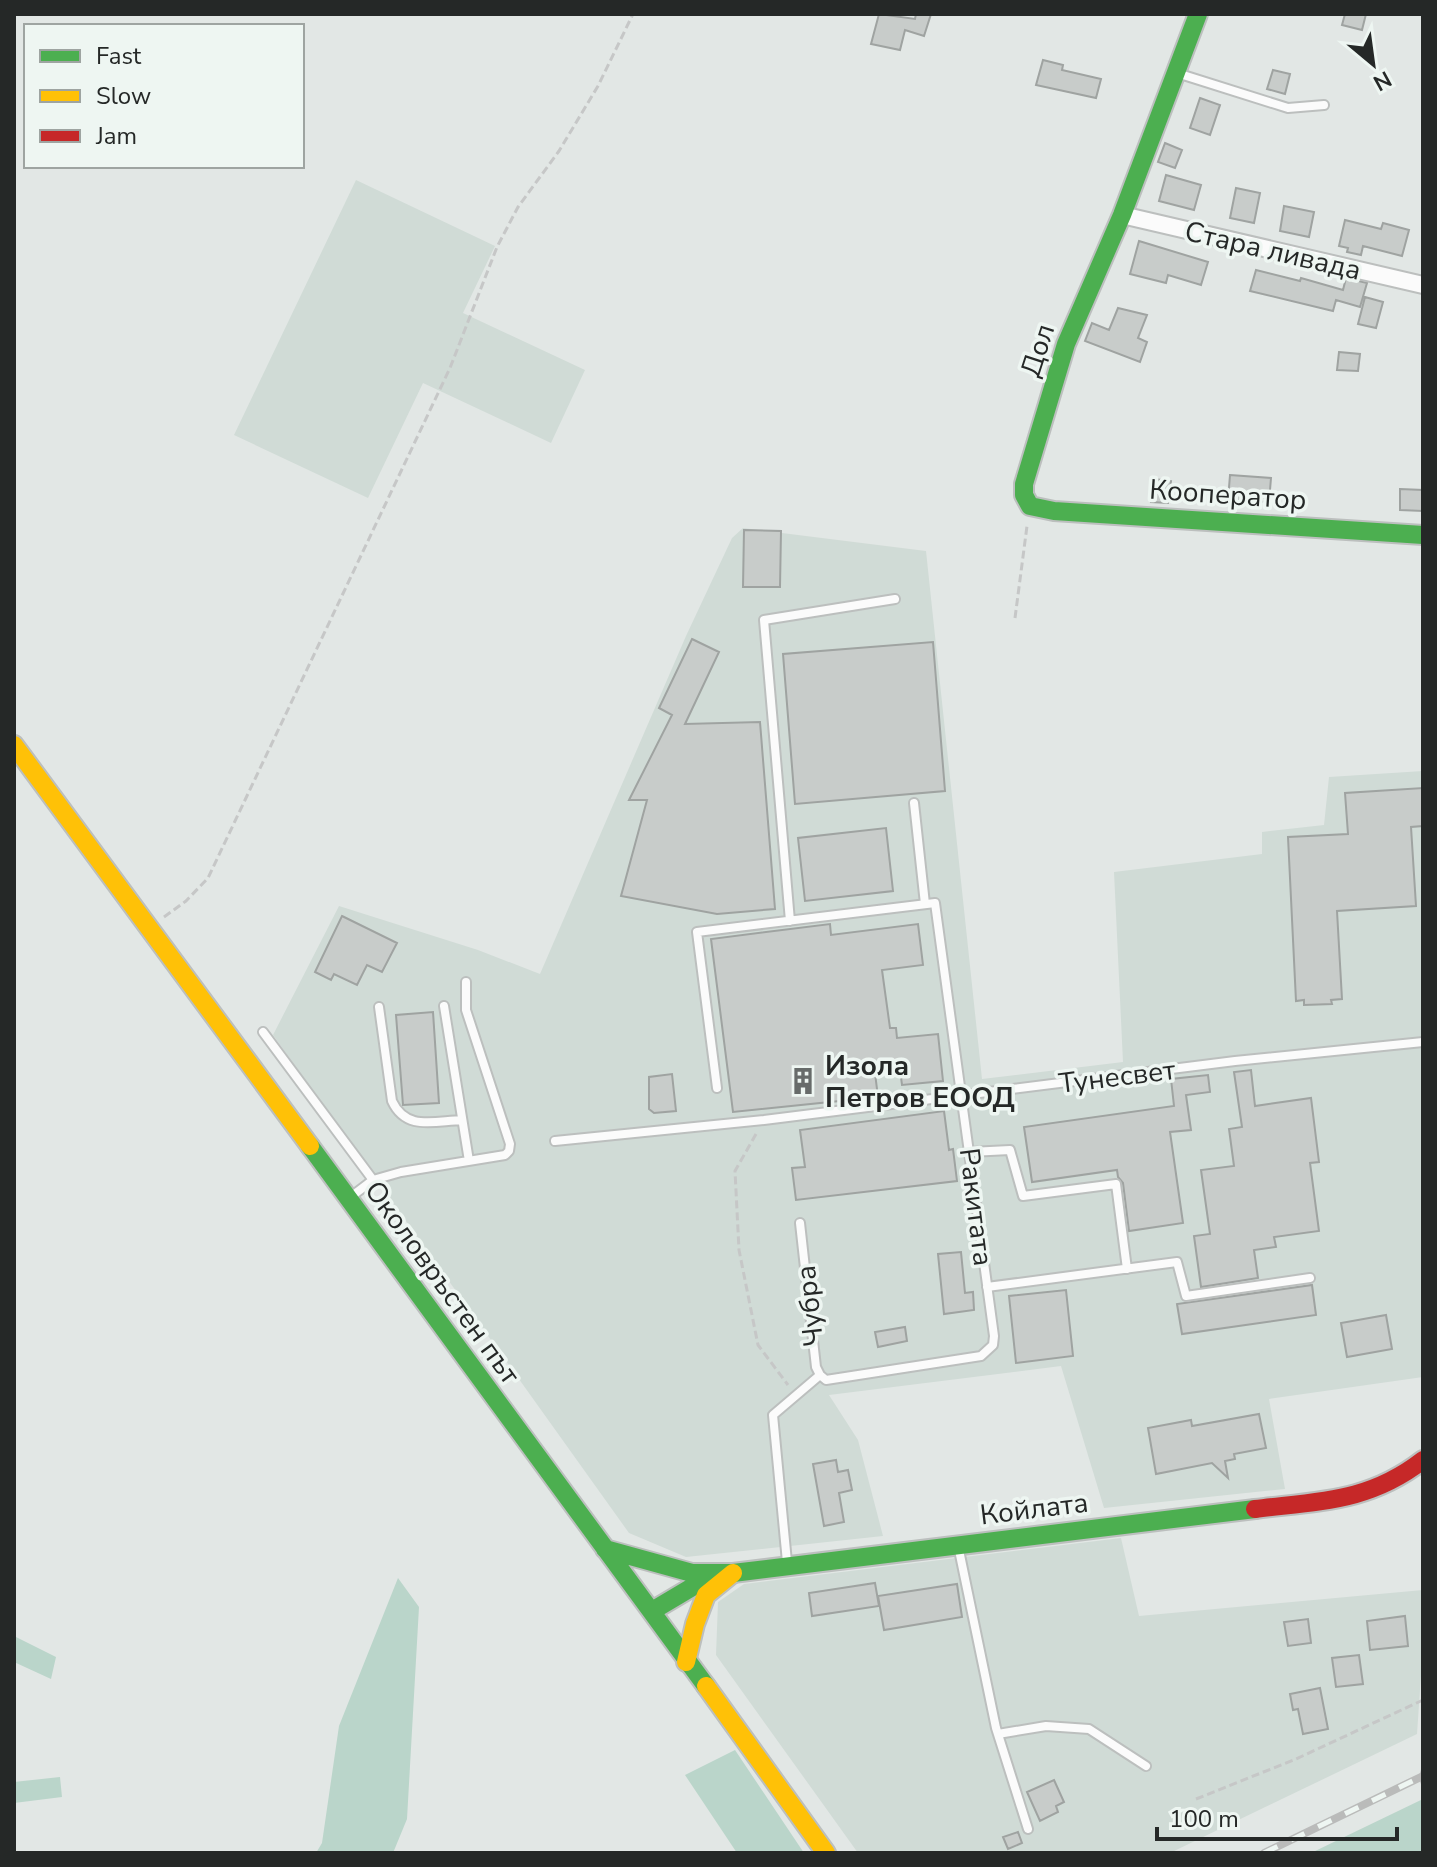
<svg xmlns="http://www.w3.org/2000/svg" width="1437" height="1867" viewBox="0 0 1437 1867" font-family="'Nunito Sans',sans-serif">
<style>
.built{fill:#d0dbd6}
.green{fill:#bad5ca}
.building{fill:#c8ccca;stroke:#9fa3a1;stroke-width:2}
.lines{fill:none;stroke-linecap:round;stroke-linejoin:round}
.lane-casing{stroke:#bcbfbe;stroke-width:12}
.street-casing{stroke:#bcbfbe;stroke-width:20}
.fast-casing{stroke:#bcbfbe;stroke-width:22}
.slow-casing{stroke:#bcbfbe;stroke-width:22}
.jam-casing{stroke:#bcbfbe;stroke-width:22}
.path{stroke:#c6c7c7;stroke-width:3;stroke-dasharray:8 4;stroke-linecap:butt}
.lane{stroke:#fbfbfb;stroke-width:8}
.street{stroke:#fbfbfb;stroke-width:16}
.fast{stroke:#4caf50;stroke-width:18}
.slow{stroke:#ffc107;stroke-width:18}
.jam{stroke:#c62828;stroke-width:18}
.rail-casing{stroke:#babbba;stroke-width:8}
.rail{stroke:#eef6f2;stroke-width:5;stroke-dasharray:15;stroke-linecap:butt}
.labels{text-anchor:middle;stroke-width:7;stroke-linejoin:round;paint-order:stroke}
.street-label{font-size:28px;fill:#252827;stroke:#eef6f2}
.poi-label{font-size:28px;font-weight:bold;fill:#252827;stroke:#eef6f2;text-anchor:start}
</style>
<rect width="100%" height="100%" fill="#e2e7e5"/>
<path class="built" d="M356 180 495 246 463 313 585 370 551 443 423 383 368 498 234 435Z
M743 528 926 551 982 1079 1123 1062 1114 872 1262 854V832L1324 825 1329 777 1423 771V1377L1269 1399 1285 1489 1104 1508 1061 1366 829 1395 858 1440 883 1536 686 1557 629 1533 273 1035 339 906 478 950 540 974 686 636 732 538Z
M1121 1538 1139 1616 1423 1590V1646L1417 1734 1170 1853H858L716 1655 718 1602 744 1584Z"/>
<path class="green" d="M398 1578 419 1607 407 1819 393 1853H316L322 1843 339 1726Z
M14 1636 56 1657 51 1679 14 1662Z
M735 1750 804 1853H737L685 1775Z
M60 1777 62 1797 14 1803V1782Z
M1423 1799 1421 1853H1311Z"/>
<path class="building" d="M879 14 915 19 916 14H931L924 36 905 30 900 50 871 44Z
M1345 14H1366L1362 30 1342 25Z
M1043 60 1063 65 1062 70 1101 79 1096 98 1036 85Z
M1273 70 1290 74 1285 94 1267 89Z
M1200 98 1220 105 1210 135 1190 128Z
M1165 143 1182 150 1175 168 1158 162Z
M1166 175 1201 185 1194 210 1159 201Z
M1236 188 1260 193 1254 223 1230 218Z
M1284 206 1314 212 1309 237 1280 231Z
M1345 220 1381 229 1383 223 1409 230 1402 256 1363 246 1361 255 1347 252 1348 248 1339 246Z
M1139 241 1208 262 1201 285 1168 275 1166 283 1130 274Z
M1256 270 1300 281 1301 278 1343 290 1346 278 1367 283 1360 307 1336 300 1333 311 1250 291Z
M1365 297 1383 302 1376 328 1358 324Z
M1118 308 1147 315 1138 338 1147 342 1140 362 1085 341 1092 323 1109 330Z
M1339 352 1360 354 1358 371 1337 370Z
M1230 475 1271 478 1269 502 1228 500Z
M1154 479 1171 481 1168 503 1151 502Z
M1400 489 1423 490V511L1400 510Z
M744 530 781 531 780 587H743Z
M692 639 719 652 685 724 760 722 775 909 717 914 621 896 647 800H629L672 715 659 708Z
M933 642 945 791 795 804 783 654Z
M1423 788V826L1411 827 1416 906 1337 911 1342 999 1331 1000 1332 1004 1304 1005V1000L1296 1001 1288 837 1348 834 1345 793Z
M886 828 893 891 805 901 798 838Z
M342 916 397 943 382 972 367 965 357 985 334 974 331 980 315 972Z
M830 924 831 935 918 924 923 965 882 970 890 1028H896L897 1038 938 1034 943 1081 902 1085 899 1062 874 1065 878 1097 733 1112 711 939Z
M433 1012 439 1103 403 1105 396 1015Z
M1251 1070 1255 1106 1311 1098 1319 1162 1310 1163 1319 1231 1274 1237 1276 1247 1254 1250 1258 1278 1201 1287 1194 1236 1210 1234 1201 1170 1234 1166 1229 1129 1242 1127 1234 1072Z
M672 1074 676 1111 654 1113 649 1109V1077Z
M1208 1075 1210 1092 1186 1095 1191 1130 1170 1132 1183 1223 1129 1231 1123 1183 1118 1177 1117 1170 1032 1182 1024 1127 1174 1106 1171 1079Z
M944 1111 949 1150 953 1149 957 1181 796 1200 792 1168 805 1167 800 1130Z
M961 1252 965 1293 973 1292 974 1310 944 1314 938 1254Z
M1312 1285 1316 1315 1182 1334 1177 1304Z
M1066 1290 1073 1356 1016 1363 1009 1296Z
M1386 1315 1392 1349 1347 1357 1341 1323Z
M905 1327 907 1341 878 1347 875 1332Z
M1259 1414 1266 1448 1234 1454 1235 1459 1225 1461 1228 1478 1212 1463 1156 1474 1148 1428 1191 1420 1192 1426Z
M836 1460 838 1472 848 1470 852 1490 839 1493 844 1522 824 1526 813 1464Z
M875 1583 879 1606 812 1616 809 1593Z
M957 1584 962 1617 884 1630 878 1596Z
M1405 1616 1408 1646 1370 1650 1367 1621Z
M1308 1619 1311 1643 1288 1646 1284 1622Z
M1359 1655 1363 1684 1336 1687 1332 1658Z
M1320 1688 1328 1729 1303 1734 1298 1709 1293 1710 1290 1694Z
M1054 1780 1064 1802 1056 1806 1058 1812 1040 1821 1027 1792Z
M1018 1832 1022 1843 1008 1849 1003 1837Z"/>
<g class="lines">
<g class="lane-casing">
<path id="lane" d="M1180 74 1288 108 1324 105
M914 803 925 904
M790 921 764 620 895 599
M444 1006 469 1161
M379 1007 392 1101C406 1131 433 1121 462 1120
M263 1032 373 1180
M717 1088 697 932 935 903 994 1336 993 1345 981 1356 826 1380 820 1375 816 1367 800 1223
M555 1141 764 1120 1235 1061 1423 1042
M970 1152 1010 1150 1023 1196 1116 1184 1127 1269
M352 1196 373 1180 401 1172 505 1155 509 1151 510 1144 466 1010V982
M987 1287 1177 1262 1186 1296 1310 1278
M959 1550 996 1728 1028 1829
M787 1562 773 1415 820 1375
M998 1734 1046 1726 1089 1729 1146 1766"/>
</g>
<g class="street-casing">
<path id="street" d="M1122 215 1423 285"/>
</g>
<g class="fast-casing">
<path id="fast" d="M1198 14 1122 215 1066 344 1024 484V495L1030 506 1054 511 1423 535
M310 1146 706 1686
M605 1549 692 1573H733
M652 1611 694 1586 733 1573 1255 1509"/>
</g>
<g class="slow-casing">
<path id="slow" d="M14 745 310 1146
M686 1662 695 1624 706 1595 733 1573
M706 1686 826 1853"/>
</g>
<g class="jam-casing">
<path id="jam" d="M1255 1509C1320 1501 1369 1502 1423 1460"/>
</g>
<path class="path" d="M1015 618 1027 526
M164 917 186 901 208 878 450 368 497 247 518 207 559 151 598 86 633 14
M756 1134 735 1171 739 1250 758 1345 788 1385
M1423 1768 1420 1778 1423 1785
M1196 1799 1296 1759 1423 1700"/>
<use href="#lane" class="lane"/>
<use href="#street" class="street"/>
<use href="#fast" class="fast"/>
<use href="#slow" class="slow"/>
<use href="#jam" class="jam"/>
<g class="rail-casing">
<path id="rail" d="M1264 1853 1423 1776"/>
</g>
<use href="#rail" class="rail"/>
</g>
<defs>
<g id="building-bare" transform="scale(2.16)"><path d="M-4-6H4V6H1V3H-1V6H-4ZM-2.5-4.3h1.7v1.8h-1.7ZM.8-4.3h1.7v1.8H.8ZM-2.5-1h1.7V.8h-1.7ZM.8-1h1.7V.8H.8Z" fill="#676b6a" stroke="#eef6f2" stroke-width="2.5" paint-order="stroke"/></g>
</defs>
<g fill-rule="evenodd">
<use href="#building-bare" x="803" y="1081"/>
</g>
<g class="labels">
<g class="street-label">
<text transform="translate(1273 250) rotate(13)" y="10">Стара ливада</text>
<text transform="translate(1037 350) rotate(-72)" y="10">Дол</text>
<text transform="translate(1228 494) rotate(4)" y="10">Кооператор</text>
<text transform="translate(1117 1076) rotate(-7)" y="10">Тунесвет</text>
<text transform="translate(977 1207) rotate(83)" y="10">Ракитата</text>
<text transform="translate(443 1282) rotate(54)" y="10">Околовръстен път</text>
<text transform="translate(809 1306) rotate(-96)" y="10">Чубра</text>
<text transform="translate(1034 1508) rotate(-7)" y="10">Койлата</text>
</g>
<g class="poi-label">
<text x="825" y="1075">Изола<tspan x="825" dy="32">Петров ЕООД</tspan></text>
</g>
</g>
<rect width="1437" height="1867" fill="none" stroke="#252827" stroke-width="32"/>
<rect x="24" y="24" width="280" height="144" fill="#eef6f2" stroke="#9ea4a1" stroke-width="2"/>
<rect x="40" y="50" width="40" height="12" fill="#4caf50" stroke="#9ea4a1" stroke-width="2"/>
<text x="96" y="64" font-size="24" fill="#252827">Fast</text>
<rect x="40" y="90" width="40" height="12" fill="#ffc107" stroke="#9ea4a1" stroke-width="2"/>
<text x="96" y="104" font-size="24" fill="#252827">Slow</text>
<rect x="40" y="130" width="40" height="12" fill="#c62828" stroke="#9ea4a1" stroke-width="2"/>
<text x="96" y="144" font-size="24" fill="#252827">Jam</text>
<g transform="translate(1373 64) rotate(151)" stroke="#eef6f2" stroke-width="6" paint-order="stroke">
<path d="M0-6L14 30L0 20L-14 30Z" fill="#252827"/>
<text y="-12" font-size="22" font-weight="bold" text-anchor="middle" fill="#252827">N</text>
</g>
<path d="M1157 1827v12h240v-12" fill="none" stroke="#252827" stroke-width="4"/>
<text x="1169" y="1827" font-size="24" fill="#252827" stroke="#eef6f2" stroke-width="6" paint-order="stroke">100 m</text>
</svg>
